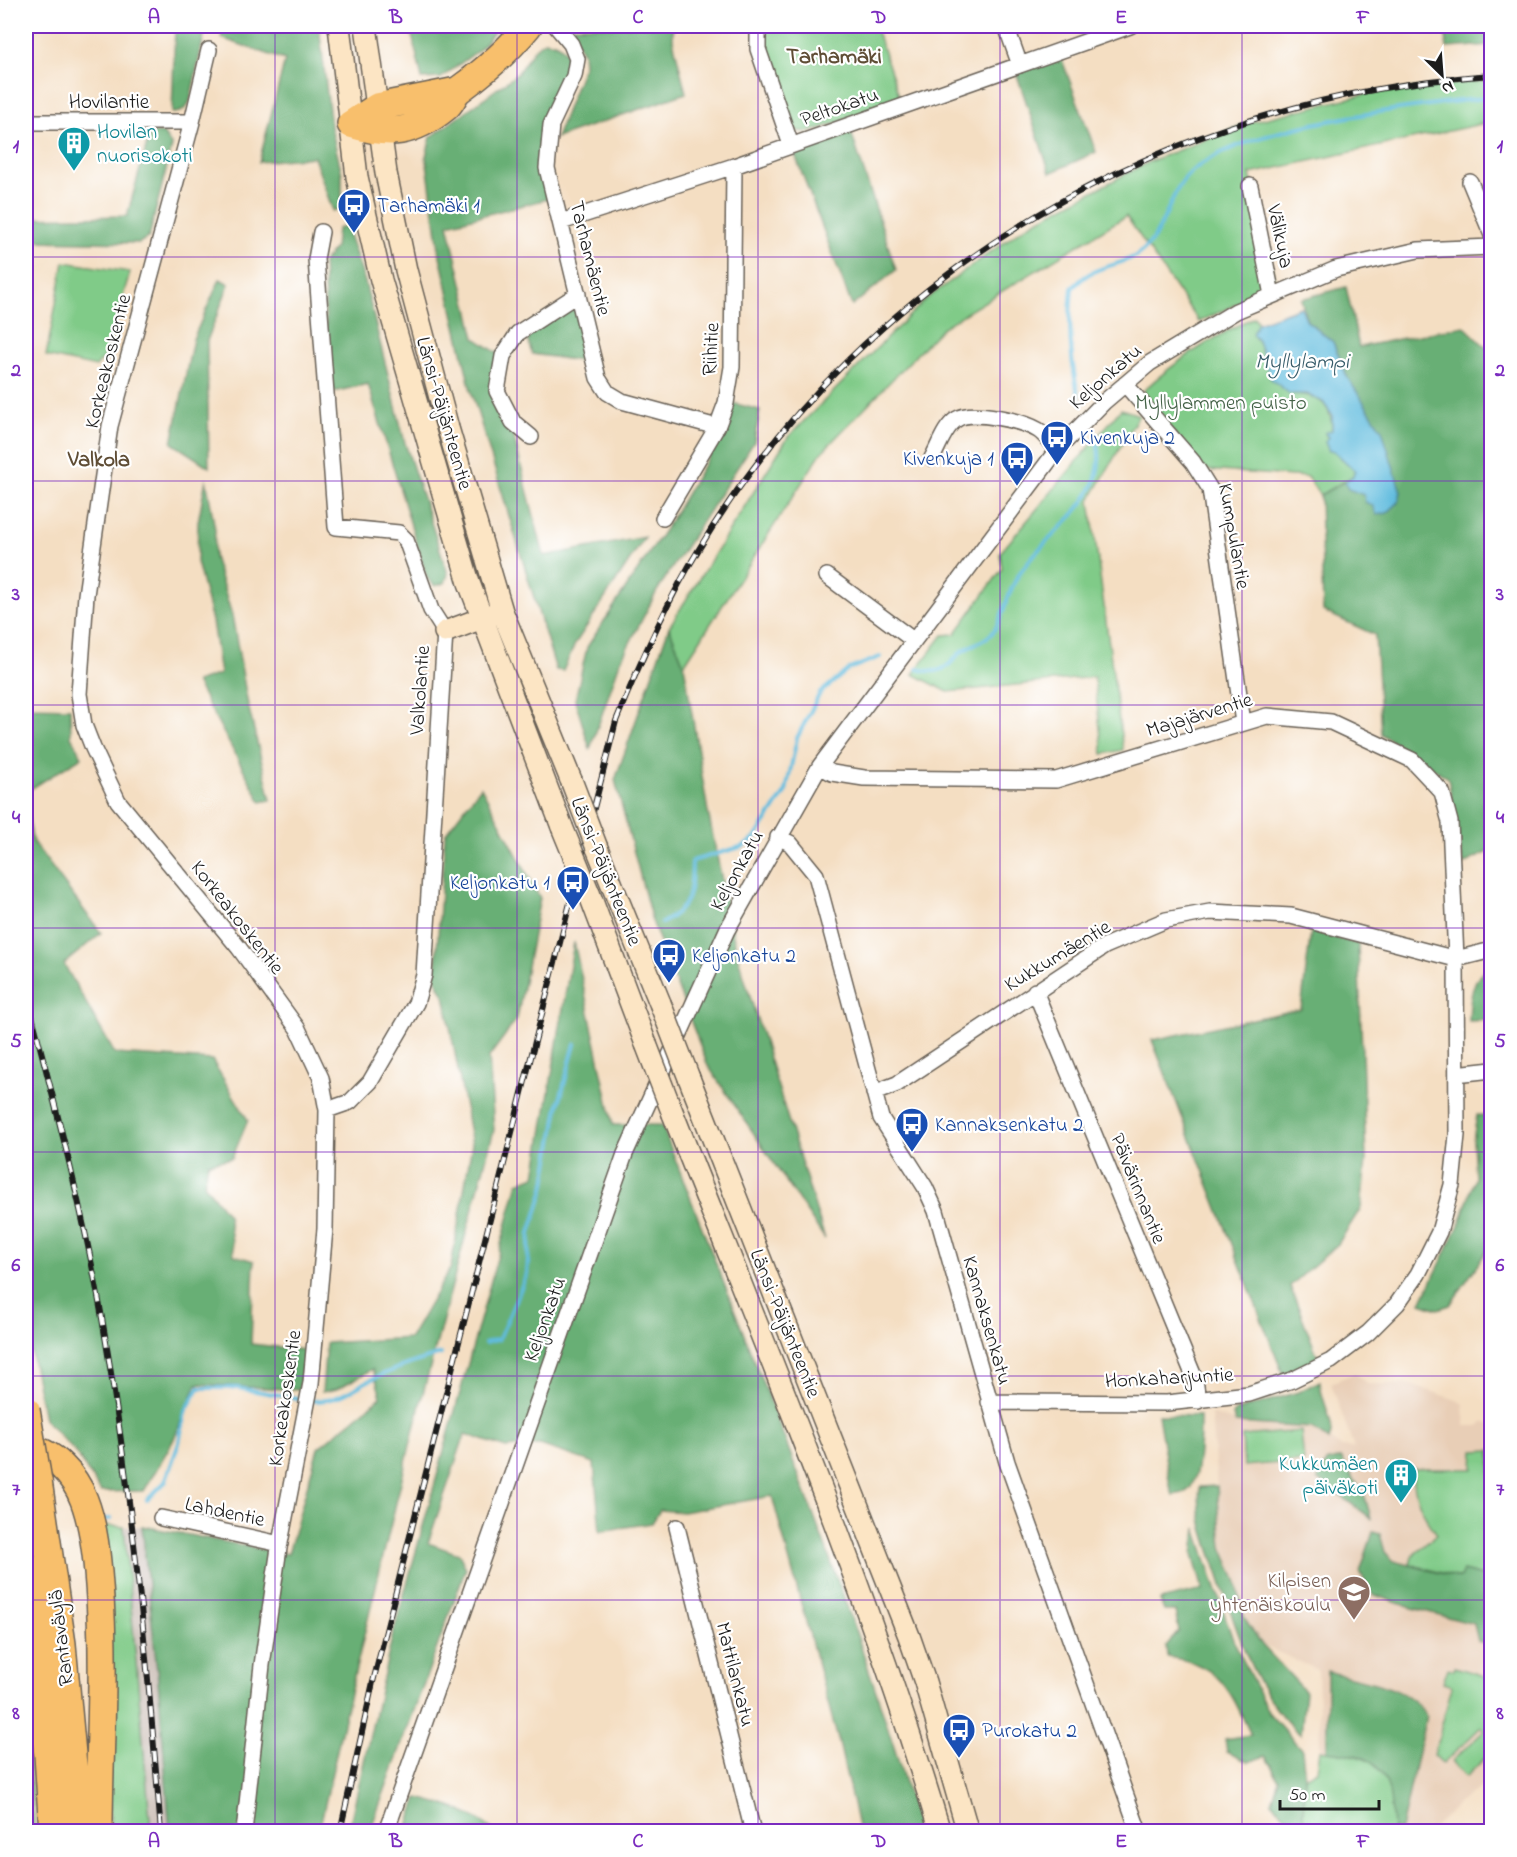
<svg xmlns="http://www.w3.org/2000/svg" width="1517" height="1857" viewBox="0 0 1517 1857" font-family="'Indie Flower',sans-serif">
<style>
.built{fill:#e8ceb6}
.industrial{fill:#cec1b9}
.green{fill:#80cb88;stroke:#4e7452;stroke-width:1.5}
.forest{fill:#68af74;stroke:#426648;stroke-width:1.5}
.water{fill:#60bcde;stroke:#3e6c7d;stroke-width:1.5}
.lines{fill:none;stroke-linecap:round;stroke-linejoin:round}
.stream{stroke:#60bcde;stroke-width:4}
.street-casing{stroke:#686056;stroke-width:18}
.secondary-casing{stroke:#686056;stroke-width:24}
.highway-casing{stroke:#686056;stroke-width:30}
.street{stroke:#fff;stroke-width:15}
.secondary{stroke:#fce5c4;stroke-width:21}
.highway{stroke:#f8bf6c;stroke-width:27}
.rail-casing{stroke:#1c1c1c;stroke-width:6}
.rail{stroke:#fff;stroke-width:4;stroke-dasharray:11;stroke-linecap:butt}
.secondary-bridge-casing{stroke:#686056;stroke-width:24;stroke-linecap:butt}
.highway-bridge-casing{stroke:#686056;stroke-width:30;stroke-linecap:butt}
.secondary-bridge{stroke:#fce5c4;stroke-width:21}
.highway-bridge{stroke:#f8bf6c;stroke-width:27}
.grid{fill:none;stroke:#7b2cbf;stroke-width:1.5;stroke-opacity:0.55}
.labels{text-anchor:middle;stroke-width:4.5;stroke-linejoin:round;paint-order:stroke}
.street-label{font-size:21px;fill:#1c1c1c;stroke:#fff}
.culture-label{font-size:21px;fill:#0d838f;stroke:#fff;text-anchor:start}
.transit-label{font-size:21px;fill:#164399;stroke:#fff;text-anchor:start}
.park-label{font-size:21px;fill:#446247;stroke:#fff}
.education-label{font-size:21px;fill:#785e54;stroke:#fff;text-anchor:end}
.neighbourhood-label{font-size:22px;font-weight:bold;fill:#5f4d35;stroke:#fff}
.water-label{font-size:22px;font-style:italic;fill:#375c6a;stroke:#fff}
.neatline{fill:none;stroke:#7b2cbf;stroke-width:2}
.grid-label{font-size:20px;text-anchor:middle;font-weight:bold;fill:#7b2cbf}
</style>
<rect width="100%" height="100%" fill="#fff"/>
<filter id="ink" filterUnits="userSpaceOnUse"><feTurbulence type="fractalNoise" baseFrequency=".0167" numOctaves="2"/><feDisplacementMap in="SourceGraphic" scale="12" xChannelSelector="R" yChannelSelector="G"/><feConvolveMatrix kernelMatrix="1 2 1 2 8 2 1 2 1" color-interpolation-filters="sRGB"/></filter>
<filter id="wash" filterUnits="userSpaceOnUse"><feTurbulence type="fractalNoise" baseFrequency=".008" numOctaves="4" result="noise"/><feDisplacementMap in="SourceGraphic" scale="24" xChannelSelector="R" yChannelSelector="G"/><feGaussianBlur stdDeviation="1.35" result="paint"/><feColorMatrix in="noise" values="0 0 0 0 0 0 0 0 0 0 0 0 0 0 0 0 0 1.4 0 .05"/><feComposite in="paint" operator="in"/></filter>
<g filter="url(#wash)">
<rect width="100%" height="100%" fill="#f4dec2"/>
<path class="built" d="M1355 1373 1367 1384H1409L1457 1400 1464 1404 1465 1426H1479L1483 1422 1491 1425V1578L1409 1607 1474 1624 1478 1641 1491 1646V1771L1480 1788 1459 1803 1430 1831H1286L1279 1779 1305 1777 1317 1770 1320 1750 1318 1670 1262 1645 1244 1617 1236 1580 1222 1547 1211 1414 1249 1426 1272 1424 1312 1428 1341 1447 1354 1448 1331 1383Z"/>
<path class="industrial" d="M142 1526 158 1680 170 1831H151L124 1527Z"/>
<path class="green" d="M766 26H875L901 101 810 132 797 131 790 122 767 48Z
M1491 80V122L1250 174 1276 285 1199 322 1126 216 943 327 821 453 684 665 669 627 788 437 926 299 1028 225 1151 161 1247 123 1370 93Z
M64 262 130 272 106 355 96 367 46 356Z
M1254 317 1258 323 1252 334 1258 341 1264 360 1290 394C1317 394 1332 402 1332 431L1325 433 1334 451 1355 471 1353 476 1320 495 1307 477 1205 470 1147 401 1144 390C1177 359 1214 337 1254 317Z
M1121 409 1139 415 1090 500 1123 750 1103 754 1094 677 948 692 913 674 943 635 955 634 1002 569 1000 553Z
M1301 1431 1304 1461 1244 1466 1242 1436Z
M1491 1450V1578L1463 1572 1460 1578 1410 1564 1412 1556 1437 1534C1422 1514 1413 1495 1413 1469H1473L1474 1451Z
M104 1525 124 1527 151 1831H110Z
M1455 1667 1491 1678V1752L1466 1777 1452 1761 1484 1731 1481 1727 1443 1764 1434 1755 1452 1686 1443 1683 1448 1668 1454 1670Z
M26 1728 35 1831H26Z
M1320 1750C1333 1752 1349 1753 1362 1758 1390 1767 1396 1806 1392 1831H1307L1303 1816 1305 1777 1317 1770Z"/>
<path class="forest" d="M175 26H206L190 101C186 110 181 113 172 113Z
M224 26H319L331 127 342 174V208L333 211 314 157 259 162 285 60 221 38Z
M410 26H499L480 49 441 78 422 79Z
M567 26H673V40L686 93 556 138 584 65 583 53Z
M1444 26H1491V45L1447 48Z
M544 41C596 46 545 103 542 125 538 150 541 174 548 199L448 224 475 338 499 354 491 393 512 430 544 556 645 537 575 644 563 671 556 670 471 391 440 256 426 156 431 137 517 74 535 48Z
M1061 57 1096 152 1050 173 1016 72Z
M851 132 896 270 852 306 794 152Z
M150 133H163L172 146 149 237 139 243 26 241V218L127 216Z
M346 226 365 282 405 443 448 574 445 583 435 586 427 578 368 384 329 393 323 262 335 248 337 229Z
M220 279 229 284 207 341 209 467 172 443 193 339Z
M1346 287 1359 347 1464 326 1491 352V851L1463 864 1448 778 1381 734 1375 635 1323 611 1320 495 1345 481 1348 489 1365 495 1360 397 1347 377 1333 342 1307 321 1301 299Z
M574 304 588 362 532 354 526 334Z
M732 403 760 410 754 442 657 591 620 662 590 749 575 700 587 647 671 520 724 431Z
M206 479 215 529 214 557 232 615 248 705 271 800 261 802 196 682 220 674 212 621 197 562 198 522Z
M669 627 684 665 708 812 737 954 825 1239 708 1066 652 921 615 780Z
M26 707 70 708 71 736 82 757 26 792Z
M481 787 540 898 517 1019 489 1057 494 1130 418 1412 346 1710 319 1831H170L158 1680 142 1526 288 1554 318 1448 381 1397 373 1369 337 1389 322 1392 326 1343 410 1338 451 1267 472 1144 444 995 435 978 445 834Z
M26 807 33 842 101 933 64 964 115 1054 212 1060 248 1120 232 1158 208 1163 204 1184 228 1215 234 1255 254 1261 251 1344 305 1350 299 1390 197 1384 173 1441 144 1491 101 1492 76 1453 44 1419 26 1327Z
M1311 931 1358 944 1366 1160 1361 1208 1338 1244 1290 1286 1319 1360 1284 1377 1152 1040 1301 1009Z
M574 942 613 1125H662C752 1359 851 1590 919 1831H859L840 1747 772 1496 683 1512 660 1510 652 1523 600 1531 594 1463 540 1445 506 1448 465 1434 428 1543 459 1554 466 1568 370 1831 348 1832 392 1638 518 1183 535 1176Z
M1491 965V1020L1469 1021C1470 999 1470 978 1491 965Z
M1477 1115 1491 1116V1245L1450 1305 1438 1309 1421 1303 1460 1223 1475 1178 1473 1140Z
M1320 1381C1320 1401 1337 1421 1329 1441L1312 1428 1235 1423 1233 1415 1236 1411 1298 1392Z
M1158 1415 1200 1416C1200 1431 1201 1483 1187 1491 1184 1494 1177 1494 1173 1495L1170 1486Z
M1341 1458 1365 1497 1371 1518 1318 1479 1327 1462Z
M1217 1486 1222 1547 1236 1580 1244 1617 1262 1645 1305 1691 1301 1735C1255 1696 1237 1632 1219 1576 1209 1546 1196 1519 1200 1487Z
M1196 1528 1232 1637 1268 1712 1302 1750 1305 1777 1303 1816 1307 1831H1277L1288 1828 1285 1815 1272 1802 1279 1779 1265 1756 1248 1762 1227 1752 1225 1739 1251 1735C1230 1690 1220 1663 1167 1657L1166 1646 1179 1631 1175 1611H1164L1160 1600 1203 1590 1193 1555Z
M1373 1532 1380 1534 1385 1552 1394 1561 1460 1578 1463 1571 1491 1578V1646L1478 1641 1474 1624 1409 1607 1372 1594 1360 1572Z
M1327 1671C1360 1681 1409 1684 1426 1716L1401 1829H1393C1391 1803 1392 1771 1364 1758 1354 1753 1338 1753 1327 1751Z
M418 1798C447 1805 472 1812 494 1831H406Z"/>
<path class="water" d="M1301 307 1307 321 1333 342 1347 377 1382 430 1401 492 1398 503 1387 513 1377 515 1372 505 1365 502 1364 495 1348 489 1345 481 1353 476 1355 471 1334 451H1329L1325 442 1329 437 1325 433 1332 430V415L1323 402 1307 394H1290L1271 379 1258 341 1252 334 1258 323Z"/>
<g class="lines">
<path class="stream" d="M1491 26 1492 34
M1079 399C1071 364 1068 324 1072 288 1077 284 1081 279 1086 276 1101 265 1125 265 1140 253 1164 234 1168 198 1185 178 1233 124 1420 106 1492 97
M917 669C926 671 936 673 944 668 951 665 955 657 961 652 971 645 989 640 995 629 1005 612 1008 591 1019 574 1045 532 1112 501 1097 441
M662 923C692 906 691 892 692 861L744 846 755 838 786 791 797 738 820 693 849 669 880 657
M485 1343 499 1339 527 1274 530 1233 544 1189 558 1107 575 1044
M310 1400C337 1405 356 1385 379 1376 399 1367 420 1360 441 1354
M147 1500 165 1482 179 1443 185 1412 199 1388H237L303 1399
M100 1519H111"/>
</g>
</g>
<g filter="url(#ink)">
<g class="lines">
<g class="street-casing">
<path id="street" d="M556 26 571 44 577 59 574 76 551 125 547 168 598 378 607 392 622 401 717 427
M758 26V49L791 145
M1006 26 1020 65
M209 50 192 122 110 426 86 595 79 694 84 725 93 748 118 801 239 948 298 1029 321 1078 327 1110 325 1229 311 1383 279 1548 262 1665 244 1832
M26 122H192
M1470 182 1492 235
M1250 186 1272 295
M561 222 734 166 1130 26
M321 232 316 259 336 527 399 533 406 540 431 610 445 632 424 975 416 1003 370 1082 350 1102 327 1110
M1125 384 1193 462 1210 489 1243 723
M531 437 513 422 497 391 503 356 518 333 578 294
M932 458C939 446 945 426 957 419 972 409 1023 421 1038 430 1045 434 1051 444 1057 450
M663 518 717 427 726 403 732 367 734 166
M827 576 913 640
M820 766 832 773 864 778 1056 780 1267 716 1331 722 1412 760 1442 792 1450 822 1456 959 1457 1135 1452 1185 1439 1232 1418 1274 1397 1304 1368 1333 1331 1361 1292 1380 1249 1394 1167 1403 989 1402
M778 837 790 843 816 875 881 1118 925 1187 936 1211 1007 1462 1139 1832
M1035 991 1195 1379 1198 1401
M1465 1073 1492 1070
M874 1093 897 1084 1105 946 1166 920 1210 912 1291 916 1456 959 1492 950
M161 1518 280 1544
M677 1527 753 1832
M386 1832 625 1154 727 930 820 766 1057 450 1104 402 1150 363 1236 311 1336 269 1418 250 1492 247"/>
</g>
<g class="secondary-casing">
<path id="secondary" d="M339 26 357 177 381 280 469 583 562 827
M366 26 386 173 406 270 448 428 502 611 571 780
M445 632 493 614
M597 848 660 1003
M589 893 646 1044
M689 1078 909 1636 925 1682 968 1832
M673 1114C767 1351 867 1587 940 1832"/>
</g>
<g class="highway-casing">
<path id="highway" d="M351 124C390 136 413 134 446 107 452 102 454 93 460 89 486 70 508 51 528 26
M351 124 377 107 457 91
M26 1448C53 1451 75 1476 84 1500 94 1526 97 1557 99 1585 106 1667 99 1749 99 1832
M38 1481 62 1644 79 1832
M26 1566 48 1755 53 1832"/>
</g>
<use href="#street" class="street"/>
<use href="#secondary" class="secondary"/>
<use href="#highway" class="highway"/>
<g class="rail-casing">
<path id="rail" d="M26 993C56 1108 87 1224 106 1342 133 1504 148 1668 161 1832
M340 1832 373 1682 616 721C640 662 666 603 699 549 867 269 1168 97 1492 75"/>
</g>
<use href="#rail" class="rail"/>
<g class="secondary-bridge-casing">
<path id="secondary-bridge" d="M571 780 597 848
M562 827 589 893
M660 1003 689 1078
M646 1044 673 1114"/>
</g>
<g class="highway-bridge-casing">
<path id="highway-bridge" d="M26 1410 38 1481"/>
</g>
<use href="#secondary-bridge" class="secondary-bridge"/>
<use href="#highway-bridge" class="highway-bridge"/>
</g>
</g>
<path class="grid" d="M275 26V1832M517 26V1832M758 26V1832M1000 26V1832M1242 26V1832M26 257H1492M26 481H1492M26 705H1492M26 928H1492M26 1152H1492M26 1376H1492M26 1600H1492"/>
<defs>
<g id="building-pin" transform="scale(1.725)"><path d="M0 17L-7.5 6A9.5 9.5 0 1 1 7.5 6Z" fill="#0f9aa8" stroke="#fff"/><path d="M-4-6H4V6H1V3H-1V6H-4ZM-2.5-4.3h1.7v1.8h-1.7ZM.8-4.3h1.7v1.8H.8ZM-2.5-1h1.7V.8h-1.7ZM.8-1h1.7V.8H.8Z" fill="#fff"/></g>
<g id="bus-pin" transform="scale(1.725)"><path d="M0 17L-7.5 6A9.5 9.5 0 1 1 7.5 6Z" fill="#1a4fb4" stroke="#fff"/><path d="M-5-6H5V4H4V6H2V4H-2V6H-4V4H-5ZM-3.5-4V0h7V-4ZM-3.5 1.2v1.5H-2V1.2ZM2 1.2v1.5H3.5V1.2Z" fill="#fff"/></g>
<g id="school-pin" transform="scale(1.725)"><path d="M0 17L-7.5 6A9.5 9.5 0 1 1 7.5 6Z" fill="#8d6e63" stroke="#fff"/><path d="M0-5L7-2L0 1L-7-2ZM-4 1L0 2.5L4 1V4Q0 6-4 4Z" fill="#fff"/></g>
</defs>
<g fill-rule="evenodd">
<use href="#building-pin" x="74" y="143"/>
<use href="#bus-pin" x="354" y="205"/>
<use href="#bus-pin" x="1057" y="437"/>
<use href="#bus-pin" x="1017" y="458"/>
<use href="#bus-pin" x="573" y="882"/>
<use href="#bus-pin" x="669" y="955"/>
<use href="#bus-pin" x="912" y="1124"/>
<use href="#building-pin" x="1401" y="1475"/>
<use href="#school-pin" x="1354" y="1592"/>
<use href="#bus-pin" x="959" y="1730"/>
</g>
<g class="labels">
<g class="street-label">
<text x="109" y="108">Hovilantie</text>
<text transform="translate(839 106) rotate(-19)" y="7">Peltokatu</text>
<text transform="translate(1281 236) rotate(78)" y="7">Välikuja</text>
<text transform="translate(591 258) rotate(76)" y="7">Tarhamäentie</text>
<text transform="translate(710 349) rotate(-87)" y="7">Riihitie</text>
<text transform="translate(107 361) rotate(-76)" y="7">Korkeakoskentie</text>
<text transform="translate(1105 376) rotate(-41)" y="7">Keljonkatu</text>
<text transform="translate(445 413) rotate(74)" y="7">Länsi-Päijänteentie</text>
<text transform="translate(1235 536) rotate(80)" y="7">Kumpulantie</text>
<text transform="translate(419 690) rotate(-86)" y="7">Valkolantie</text>
<text transform="translate(1199 714) rotate(-17)" y="7">Majajärventie</text>
<text transform="translate(736 870) rotate(-61)" y="7">Keljonkatu</text>
<text transform="translate(607 871) rotate(68)" y="7">Länsi-Päijänteentie</text>
<text transform="translate(238 917) rotate(52)" y="7">Korkeakoskentie</text>
<text transform="translate(1057 955) rotate(-31)" y="7">Kukkumäentie</text>
<text transform="translate(1139 1188) rotate(68)" y="7">Päivärinnantie</text>
<text transform="translate(544 1319) rotate(-70)" y="7">Keljonkatu</text>
<text transform="translate(988 1320) rotate(74)" y="7">Kannaksenkatu</text>
<text transform="translate(786 1323) rotate(68)" y="7">Länsi-Päijänteentie</text>
<text transform="translate(1169 1377) rotate(-3)" y="7">Honkaharjuntie</text>
<text transform="translate(284 1398) rotate(-82)" y="7">Korkeakoskentie</text>
<text transform="translate(225 1511) rotate(12)" y="7">Lahdentie</text>
<text transform="translate(60 1638) rotate(-97)" y="7">Rantaväylä</text>
<text transform="translate(736 1674) rotate(76)" y="7">Mattilankatu</text>
</g>
<g class="culture-label">
<text x="97" y="138">Hovilan<tspan x="97" dy="24">nuorisokoti</tspan></text>
<text x="1378" y="1470" text-anchor="end">Kukkumäen<tspan x="1378" dy="24">päiväkoti</tspan></text>
</g>
<g class="transit-label">
<text x="377" y="212">Tarhamäki 1</text>
<text x="1080" y="444">Kivenkuja 2</text>
<text x="994" y="465" text-anchor="end">Kivenkuja 1</text>
<text x="550" y="889" text-anchor="end">Keljonkatu 1</text>
<text x="692" y="962">Keljonkatu 2</text>
<text x="935" y="1131">Kannaksenkatu 2</text>
<text x="982" y="1737">Purokatu 2</text>
</g>
<g class="park-label">
<text x="1221" y="409">Myllylammen puisto</text>
</g>
<g class="education-label">
<text x="1331" y="1587">Kilpisen<tspan x="1331" dy="24">yhtenäiskoulu</tspan></text>
</g>
<g class="neighbourhood-label">
<text x="834" y="63">Tarhamäki</text>
<text x="99" y="466">Valkola</text>
</g>
<g class="water-label">
<text x="1302" y="368">Myllylampi</text>
</g>
</g>
<rect width="1517" height="1857" fill="none" stroke="#fff" stroke-width="66"/>
<g transform="translate(1442 75) rotate(155)" stroke="#ffffff" stroke-width="4.5" paint-order="stroke">
<path d="M0-4.5L10 22L0 15L-10 22Z" fill="#1c1c1c"/>
<text y="-9" font-size="16" font-weight="bold" text-anchor="middle" fill="#1c1c1c">N</text>
</g>
<path d="M1280 1800v9h99v-9" fill="none" stroke="#1c1c1c" stroke-width="3"/>
<text x="1289" y="1800" font-size="18" fill="#1c1c1c" stroke="#ffffff" stroke-width="4.5" paint-order="stroke">50 m</text>
<rect x="33" y="33" width="1451" height="1791" class="neatline"/>
<g class="grid-label">
<text x="154" y="23">A</text>
<text x="396" y="23">B</text>
<text x="638" y="23">C</text>
<text x="879" y="23">D</text>
<text x="1121" y="23">E</text>
<text x="1363" y="23">F</text>
<text x="16" y="152">1</text>
<text x="1500" y="152">1</text>
<text x="16" y="376">2</text>
<text x="1500" y="376">2</text>
<text x="16" y="600">3</text>
<text x="1500" y="600">3</text>
<text x="16" y="823">4</text>
<text x="1500" y="823">4</text>
<text x="16" y="1047">5</text>
<text x="1500" y="1047">5</text>
<text x="16" y="1271">6</text>
<text x="1500" y="1271">6</text>
<text x="16" y="1495">7</text>
<text x="1500" y="1495">7</text>
<text x="16" y="1719">8</text>
<text x="1500" y="1719">8</text>
<text x="154" y="1847">A</text>
<text x="396" y="1847">B</text>
<text x="638" y="1847">C</text>
<text x="879" y="1847">D</text>
<text x="1121" y="1847">E</text>
<text x="1363" y="1847">F</text>
</g>
</svg>
